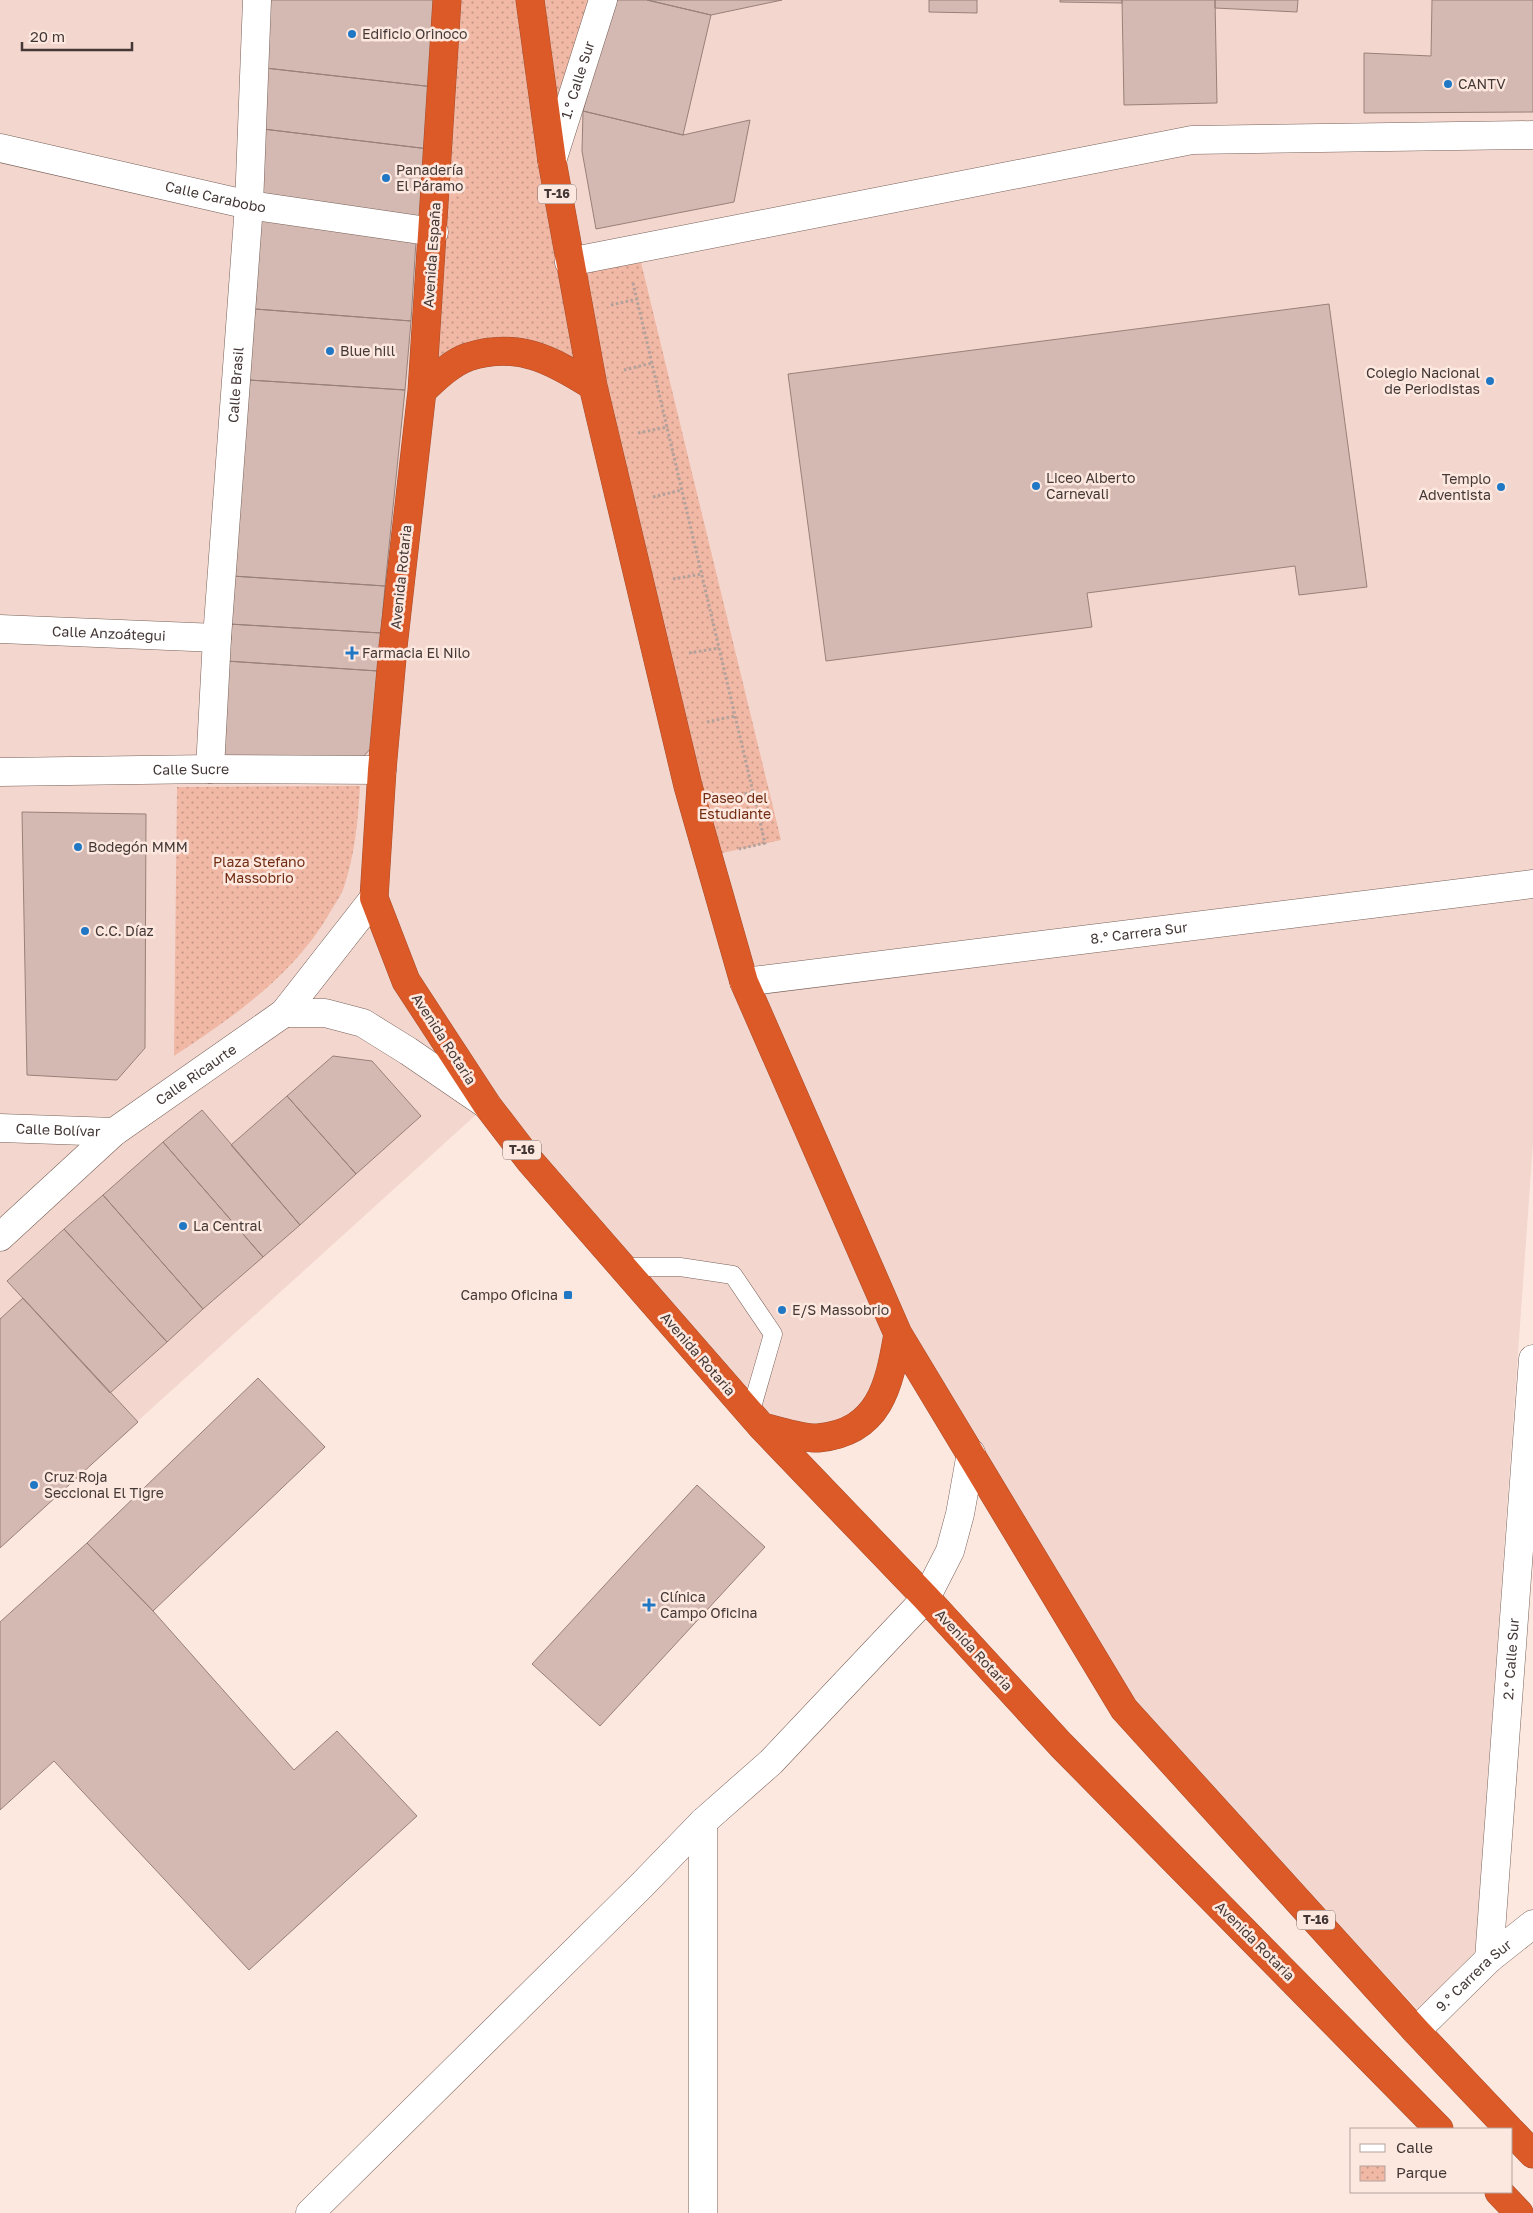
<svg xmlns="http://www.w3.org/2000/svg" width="1533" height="2213" viewBox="0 0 1533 2213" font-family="'Golos Text',sans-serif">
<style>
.built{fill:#f3d7cf}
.park{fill:url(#park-dots)}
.building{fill:#d3b9b1;stroke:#988078}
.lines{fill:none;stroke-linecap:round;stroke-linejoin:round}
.lane-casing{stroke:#786159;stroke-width:19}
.street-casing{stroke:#786159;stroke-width:29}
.highway-casing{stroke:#a64e2d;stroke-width:29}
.path{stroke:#b3a29c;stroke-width:3;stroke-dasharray:2.5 2.5;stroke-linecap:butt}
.lane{stroke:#fff;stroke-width:18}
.street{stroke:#fff;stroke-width:28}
.highway{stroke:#dc5a28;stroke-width:28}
.poi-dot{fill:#2078c5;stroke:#fde8e0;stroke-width:2}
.labels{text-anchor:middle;stroke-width:5;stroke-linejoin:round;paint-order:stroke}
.shield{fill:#fde8e0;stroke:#7b6d68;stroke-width:1}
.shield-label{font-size:12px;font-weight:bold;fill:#433835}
.poi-label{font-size:14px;fill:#433835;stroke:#fde8e0;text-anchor:start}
.street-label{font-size:14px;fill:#433835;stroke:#fde8e0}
.park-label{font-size:14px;fill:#712c12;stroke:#fde8e0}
</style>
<defs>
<pattern id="park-dots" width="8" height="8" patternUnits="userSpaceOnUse" patternTransform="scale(1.25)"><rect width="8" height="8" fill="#f0b8a5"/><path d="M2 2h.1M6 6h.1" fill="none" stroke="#c49787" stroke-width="1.8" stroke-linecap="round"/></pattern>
</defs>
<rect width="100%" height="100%" fill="#fde8e0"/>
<path class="built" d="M0 0H1533V1144L1475 1955 1417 2009 1135 1705 908 1323 878 1383 847 1423 820 1430 765 1420 489 1103 0 1546Z"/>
<path class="park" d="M447 0H530L593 386 516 351 422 391Z
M542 0H594L558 111Z
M638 250 781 840 709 856 570 263Z
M360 786C358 821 355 854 344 887 341 896 334 905 329 914 293 976 233 1017 174 1056L177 787Z"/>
<path class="building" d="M269 0H438L434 87 265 68Z
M614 0H647L711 15 683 135 583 111Z
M647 0H782L711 15Z
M929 0H977V13L929 12Z
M1060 0H1122V3L1060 2Z
M1122 0H1215L1217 103 1124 105Z
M1215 0H1298L1297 12 1215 8Z
M1432 0H1533V112L1364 113V53L1431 56Z
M265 68 434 87 429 149 263 129Z
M583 111 683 135 750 120 734 202 596 229 582 151Z
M263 129 429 149 425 218 261 193Z
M261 216 416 241 411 321 255 309Z
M1329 304 1367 587 1299 595 1295 566 1087 593 1092 627 826 661 788 374Z
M255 309 411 321 405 390 249 380Z
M249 380 405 390 385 586 232 576Z
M232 576 385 586 381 633 229 624Z
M229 624 381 633 378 671 226 661Z
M226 661 378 671 372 747 363 757 220 758Z
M22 812 146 814 145 1048 117 1080 27 1075Z
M333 1056 372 1061 421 1116 356 1174 287 1096Z
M287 1096 356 1174 300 1225 231 1145Z
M202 1110 300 1225 263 1257 163 1142Z
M163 1142 263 1257 203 1309 103 1195Z
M103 1195 203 1309 167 1342 64 1229Z
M64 1229 167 1342 110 1393 7 1281Z
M23 1298 138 1422 0 1548V1319Z
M258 1378 325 1447 153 1611 87 1543Z
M697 1485 765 1547 600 1726 532 1664Z
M87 1543 153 1611 294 1770 337 1731 417 1816 249 1970 54 1761 0 1810V1622Z"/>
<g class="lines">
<g class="lane-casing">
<path id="lane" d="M622 1267H680L733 1275 773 1334 750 1414"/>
</g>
<g class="street-casing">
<g id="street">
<path id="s1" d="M0 148 249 205 434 232"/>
<path id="s2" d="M552 161 603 0"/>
<path d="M569 262 1192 140 1533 135"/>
<path id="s3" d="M0 629 217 638"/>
<path id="s4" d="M210 769 217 638 249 205 257 0"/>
<path id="s5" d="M0 772 210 769 382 770"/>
<path id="s6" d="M744 982 1533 884"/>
<path d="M284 1013H325L363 1023 408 1051 487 1105"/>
<path id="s7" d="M0 1128 114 1132"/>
<path id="s8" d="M0 1237 114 1132 284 1013 374 898"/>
<path d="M703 1822V2213"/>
<path id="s9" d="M1489 1959 1533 1359"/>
<path id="s10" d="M1416 2031 1489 1959 1533 1924"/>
<path d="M310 2213 642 1885 703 1822 771 1762 926 1598 950 1551 960 1514 971 1453"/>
</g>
</g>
<g class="highway-casing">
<path id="highway" d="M447 0 422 391 393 647 382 770 374 898 406 981 487 1105 530 1161 762 1427 926 1598 1061 1745 1439 2129
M530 0 552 161 593 386 688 786 744 982 898 1334 1124 1709 1416 2031 1509 2129
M422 391C435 379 451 363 468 357 518 341 552 360 593 386
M762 1427C777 1430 803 1439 818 1438 880 1432 889 1386 898 1334
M1512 2132 1533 2154
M1499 2192 1519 2213"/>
</g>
<path class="path" d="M633 283 765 843 739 849
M611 305 637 299
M624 370 652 363
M638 433 667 427
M653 497 682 490
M673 579 702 574
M689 653 719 648
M707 722 735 716
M725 798 752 792"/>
<use href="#lane" class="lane"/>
<use href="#street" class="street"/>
<use href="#highway" class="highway"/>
</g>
<g class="poi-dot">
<circle cx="352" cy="34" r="5"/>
<circle cx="1448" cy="84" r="5"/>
<circle cx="386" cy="178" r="5"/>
<circle cx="330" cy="351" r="5"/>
<circle cx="1490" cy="381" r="5"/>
<circle cx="1036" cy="486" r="5"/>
<circle cx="1501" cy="487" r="5"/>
<path d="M349.5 645.5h5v5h5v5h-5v5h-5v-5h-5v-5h5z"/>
<circle cx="78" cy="847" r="5"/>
<circle cx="85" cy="931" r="5"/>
<circle cx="183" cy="1226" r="5"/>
<rect x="563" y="1290" width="10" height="10" rx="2.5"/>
<circle cx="782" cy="1310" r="5"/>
<circle cx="34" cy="1485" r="5"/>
<path d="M646.5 1597.5h5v5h5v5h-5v5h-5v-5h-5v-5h5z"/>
</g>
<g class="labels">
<g class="shield">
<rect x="538" y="184.5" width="38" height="19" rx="4"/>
<rect x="503" y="1140.5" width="38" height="19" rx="4"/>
<rect x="1297" y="1910.5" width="38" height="19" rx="4"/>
</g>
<g class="shield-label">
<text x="557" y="198">T-16</text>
<text x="522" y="1154">T-16</text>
<text x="1316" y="1924">T-16</text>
</g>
<g class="poi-label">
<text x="362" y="39">Edificio Orinoco</text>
<text x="1458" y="89">CANTV</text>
<text x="396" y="175">Panadería<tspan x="396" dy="16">El Páramo</tspan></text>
<text x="340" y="356">Blue hill</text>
<text x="1480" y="378" text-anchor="end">Colegio Nacional<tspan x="1480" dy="16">de Periodistas</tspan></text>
<text x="1046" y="483">Liceo Alberto<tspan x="1046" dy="16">Carnevali</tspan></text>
<text x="1491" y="484" text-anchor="end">Templo<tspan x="1491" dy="16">Adventista</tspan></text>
<text x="362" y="658">Farmacia El Nilo</text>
<text x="88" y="852">Bodegón MMM</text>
<text x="95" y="936">C.C. Díaz</text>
<text x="193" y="1231">La Central</text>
<text x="558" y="1300" text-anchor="end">Campo Oficina</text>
<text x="792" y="1315">E/S Massobrio</text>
<text x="44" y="1482">Cruz Roja<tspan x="44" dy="16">Seccional El Tigre</tspan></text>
<text x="660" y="1602">Clínica<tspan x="660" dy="16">Campo Oficina</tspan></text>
</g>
<g class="street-label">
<text dy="5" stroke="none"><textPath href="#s2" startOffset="85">1.° Calle Sur</textPath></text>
<text dy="5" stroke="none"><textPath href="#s1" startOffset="221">Calle Carabobo</textPath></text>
<text transform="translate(432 255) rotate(-86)" y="5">Avenida España</text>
<text dy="5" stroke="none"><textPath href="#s4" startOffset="385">Calle Brasil</textPath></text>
<text transform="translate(401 577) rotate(-84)" y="5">Avenida Rotaria</text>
<text dy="5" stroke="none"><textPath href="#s3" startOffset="109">Calle Anzoátegui</textPath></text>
<text dy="5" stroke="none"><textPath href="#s5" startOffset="191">Calle Sucre</textPath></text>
<text dy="5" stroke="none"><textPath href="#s6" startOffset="398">8.° Carrera Sur</textPath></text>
<text transform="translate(444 1039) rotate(57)" y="5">Avenida Rotaria</text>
<text dy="5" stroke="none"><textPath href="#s8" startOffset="255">Calle Ricaurte</textPath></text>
<text dy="5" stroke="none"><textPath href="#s7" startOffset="58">Calle Bolívar</textPath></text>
<text transform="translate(698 1354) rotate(49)" y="5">Avenida Rotaria</text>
<text transform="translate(974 1650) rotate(47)" y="5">Avenida Rotaria</text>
<text dy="5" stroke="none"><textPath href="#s9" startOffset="301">2.° Calle Sur</textPath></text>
<text transform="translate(1255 1941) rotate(45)" y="5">Avenida Rotaria</text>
<text dy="5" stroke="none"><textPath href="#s10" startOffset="80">9.° Carrera Sur</textPath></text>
</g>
<g class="park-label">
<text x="735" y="803">Paseo del<tspan x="735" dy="16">Estudiante</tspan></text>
<text x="259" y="867">Plaza Stefano<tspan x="259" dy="16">Massobrio</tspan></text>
</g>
</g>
<rect x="1350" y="2128" width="162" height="65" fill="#fde8e0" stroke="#b3a29c"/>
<rect x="1360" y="2144" width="25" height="8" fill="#ffffff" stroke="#b3a29c"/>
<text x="1396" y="2153" font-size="15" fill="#433835">Calle</text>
<rect x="1360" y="2166" width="25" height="15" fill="url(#park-dots)" stroke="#b3a29c"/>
<text x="1396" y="2178" font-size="15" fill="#433835">Parque</text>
<path d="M22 42v8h110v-8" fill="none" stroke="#433835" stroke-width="2.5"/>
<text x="30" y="42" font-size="15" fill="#433835" stroke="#fde8e0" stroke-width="4" paint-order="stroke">20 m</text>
</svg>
